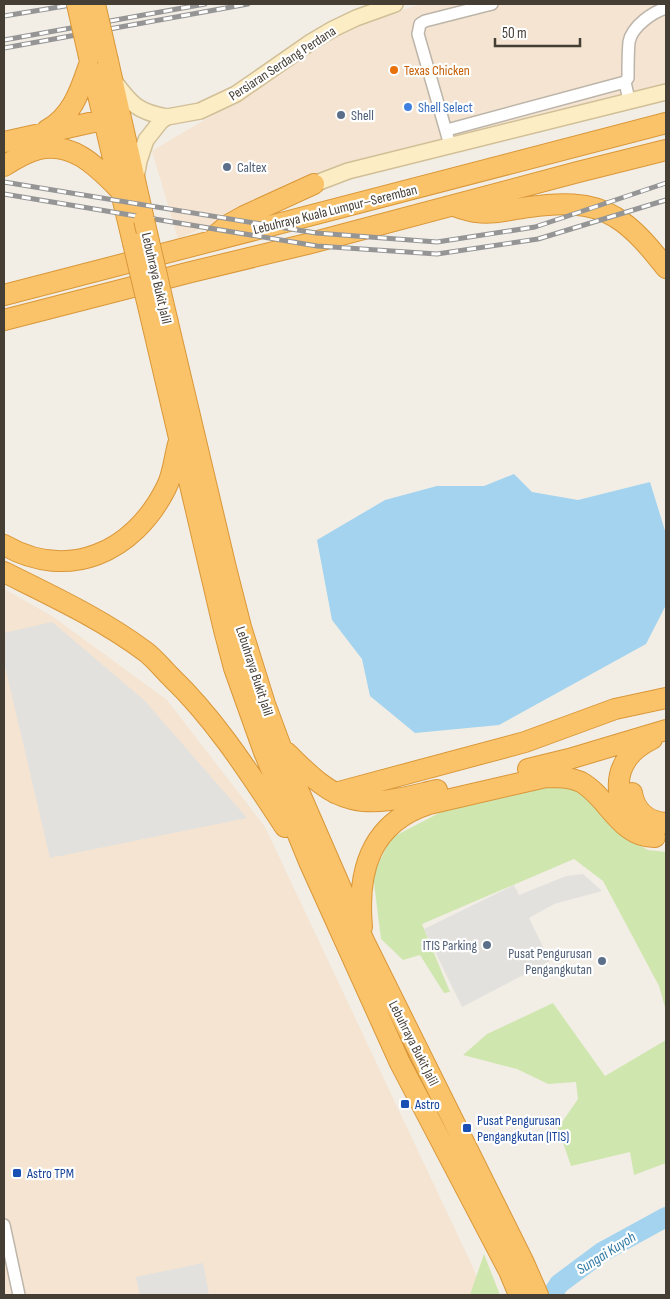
<svg xmlns="http://www.w3.org/2000/svg" width="670" height="1299" viewBox="0 0 670 1299" font-family="'Sofia Sans Condensed',sans-serif">
<style>
.commercial{fill:#f4e4d1}
.green{fill:#d0e6af}
.parking{fill:#e3e1de}
.water{fill:#a3d3ee}
.lines{fill:none;stroke-linecap:round;stroke-linejoin:round}
.river{stroke:#a3d3ee;stroke-width:20}
.street-casing{stroke:#bdb5a9;stroke-width:14}
.secondary-casing{stroke:#d1bf97;stroke-width:18}
.highway-casing{stroke:#d99739;stroke-width:22}
.street{stroke:#fff;stroke-width:11}
.secondary{stroke:#fdedc5;stroke-width:15}
.highway{stroke:#fac369;stroke-width:20}
.rail-casing{stroke:#959595;stroke-width:5}
.rail{stroke:#fff;stroke-width:3;stroke-dasharray:9;stroke-linecap:butt}
.highway-bridge-casing{stroke:#d99739;stroke-width:22;stroke-linecap:butt}
.highway-bridge{stroke:#fac369;stroke-width:20}
.food-dot{fill:#e8710a;stroke:#fff;stroke-width:2}
.shop-dot{fill:#3f7fe0;stroke:#fff;stroke-width:2}
.service-dot{fill:#5c6f8a;stroke:#fff;stroke-width:2}
.transit-dot{fill:#1a4fb4;stroke:#fff;stroke-width:2}
.labels{text-anchor:middle;stroke-width:4.5;stroke-linejoin:round;paint-order:stroke}
.street-label{font-size:14px;fill:#453e35;stroke:#fff}
.food-label{font-size:14px;fill:#c56008;stroke:#fff;text-anchor:start}
.shop-label{font-size:14px;fill:#366cbe;stroke:#fff;text-anchor:start}
.service-label{font-size:14px;fill:#4e5e75;stroke:#fff;text-anchor:start}
.transit-label{font-size:14px;fill:#164399;stroke:#fff;text-anchor:start}
.water-label{font-size:15px;font-style:italic;fill:#307aa5;stroke:#fff}
</style>
<rect width="100%" height="100%" fill="#f2eee6"/>
<path class="commercial" d="M422 4H666V84L341 166 178 239 152 151 238 100 269 79 345 31 388 14Z
M4 589 52 616 167 700 265 827 470 1261 485 1295H4Z"/>
<path class="green" d="M561 783 588 795 620 834 648 850 666 852V1011L659 986 603 881 574 859 422 924 450 992 444 993 420 955 403 960 381 939 373 875 391 838 441 812Z
M553 1003 605 1076 666 1040V1163L634 1175 630 1152 571 1166 558 1128 578 1099 576 1082 548 1084 517 1069 463 1055 487 1034Z
M484 1254 500 1295H470Z"/>
<path class="parking" d="M52 622 144 700 247 818 50 858 4 662V633Z
M583 874 602 891 554 904 529 918 550 961 462 1007 424 929 514 885 519 895 566 876Z
M203 1263 209 1295H140L136 1277Z"/>
<path class="water" d="M514 474 532 492 578 500 650 482 666 534V605L646 644 499 725 415 733 370 696 362 659 332 620 317 540 385 500 437 486H484Z"/>
<g class="lines">
<path class="river" d="M552 1295 559 1284 602 1252 666 1217"/>
<g class="street-casing">
<path id="street" d="M629 100 625 82 628 78C628 66 628 53 629 42 632 26 653 12 666 8
M447 130 625 82
M450 145 418 34 420 24 425 21 492 4
M4 1225 19 1295"/>
</g>
<g class="secondary-casing">
<path id="secondary" d="M114 81C132 105 138 112 167 117
M136 178 139 161 146 140 161 121 167 117 200 111 236 94 311 42 333 29 356 18 395 4
M314 184 348 171 666 92"/>
</g>
<g class="highway-casing">
<path id="highway" d="M89 57 133 243
M108 61 144 220
M47 130C73 116 81 88 90 62
M4 142 116 117
M4 166C15 159 26 152 39 149 74 141 99 169 121 191
M457 207C463 209 469 211 476 212 493 215 512 209 529 207 557 203 590 201 615 217 635 229 651 249 666 268
M217 234 228 225 244 216 314 184
M4 295 666 123
M4 320 191 272 307 244 578 172 666 150
M168 323 226 568 241 627 265 704 281 747 297 787 364 941 524 1263 538 1295
M153 327 224 630 234 668 264 752 310 864 400 1063 509 1271 519 1295
M4 545C69 582 134 552 166 488 173 475 174 459 178 444
M4 572C52 596 102 619 146 652 155 659 162 668 170 676 216 720 250 774 285 827
M286 752C305 770 325 793 352 799 379 806 410 796 437 790
M528 769 569 759 666 730
M335 793 525 742 615 709 666 698
M632 793C635 811 648 822 666 823
M634 825C618 807 613 779 627 759 633 750 642 744 652 739
M362 927C357 871 370 823 429 804L546 777C558 777 570 777 581 782 608 797 620 838 655 837"/>
</g>
<use href="#street" class="street"/>
<use href="#secondary" class="secondary"/>
<use href="#highway" class="highway"/>
<g class="rail-casing">
<path id="rail" d="M4 16 77 4
M4 40 205 4
M4 48 248 4
M4 182 316 233 437 242 535 227 666 183
M4 194 317 246 437 254 538 239 666 200"/>
</g>
<use href="#rail" class="rail"/>
<g class="highway-bridge-casing">
<path id="highway-bridge" d="M77 4 89 57
M95 4 108 61
M144 220 168 323
M133 243 153 327"/>
</g>
<use href="#highway-bridge" class="highway-bridge"/>
</g>
<circle class="food-dot" cx="394" cy="70" r="5"/>
<circle class="shop-dot" cx="408" cy="107" r="5"/>
<g class="service-dot">
<circle cx="341" cy="115" r="5"/>
<circle cx="227" cy="167" r="5"/>
<circle cx="487" cy="945" r="5"/>
<circle cx="602" cy="961" r="5"/>
</g>
<g class="transit-dot">
<rect x="400" y="1099" width="10" height="10" rx="2.5"/>
<rect x="462" y="1123" width="10" height="10" rx="2.5"/>
<rect x="12" y="1168" width="10" height="10" rx="2.5"/>
</g>
<g class="labels">
<g class="street-label">
<text transform="translate(282 63) rotate(-33)" y="5">Persiaran Serdang Perdana</text>
<text transform="translate(335 209) rotate(-14)" y="5">Lebuhraya Kuala Lumpur–Seremban</text>
<text transform="translate(157 278) rotate(77)" y="5">Lebuhraya Bukit Jalil</text>
<text transform="translate(255 671) rotate(72)" y="5">Lebuhraya Bukit Jalil</text>
<text transform="translate(414 1043) rotate(63)" y="5">Lebuhraya Bukit Jalil</text>
</g>
<g class="food-label">
<text x="404" y="75">Texas Chicken</text>
</g>
<g class="shop-label">
<text x="418" y="112">Shell Select</text>
</g>
<g class="service-label">
<text x="351" y="120">Shell</text>
<text x="237" y="172">Caltex</text>
<text x="477" y="950" text-anchor="end">ITIS Parking</text>
<text x="592" y="958" text-anchor="end">Pusat Pengurusan<tspan x="592" dy="16">Pengangkutan</tspan></text>
</g>
<g class="transit-label">
<text x="415" y="1109">Astro</text>
<text x="477" y="1125">Pusat Pengurusan<tspan x="477" dy="16">Pengangkutan (ITIS)</tspan></text>
<text x="27" y="1178">Astro TPM</text>
</g>
<g class="water-label">
<text transform="translate(606 1253) rotate(-32)" y="5">Sungai Kuyoh</text>
</g>
</g>
<rect width="670" height="1299" fill="none" stroke="#453e35" stroke-width="10"/>
<path d="M495 38v8h85v-8" fill="none" stroke="#453e35" stroke-width="2.5"/>
<text x="502" y="38" font-size="15" fill="#453e35" stroke="#ffffff" stroke-width="4" paint-order="stroke">50 m</text>
</svg>
